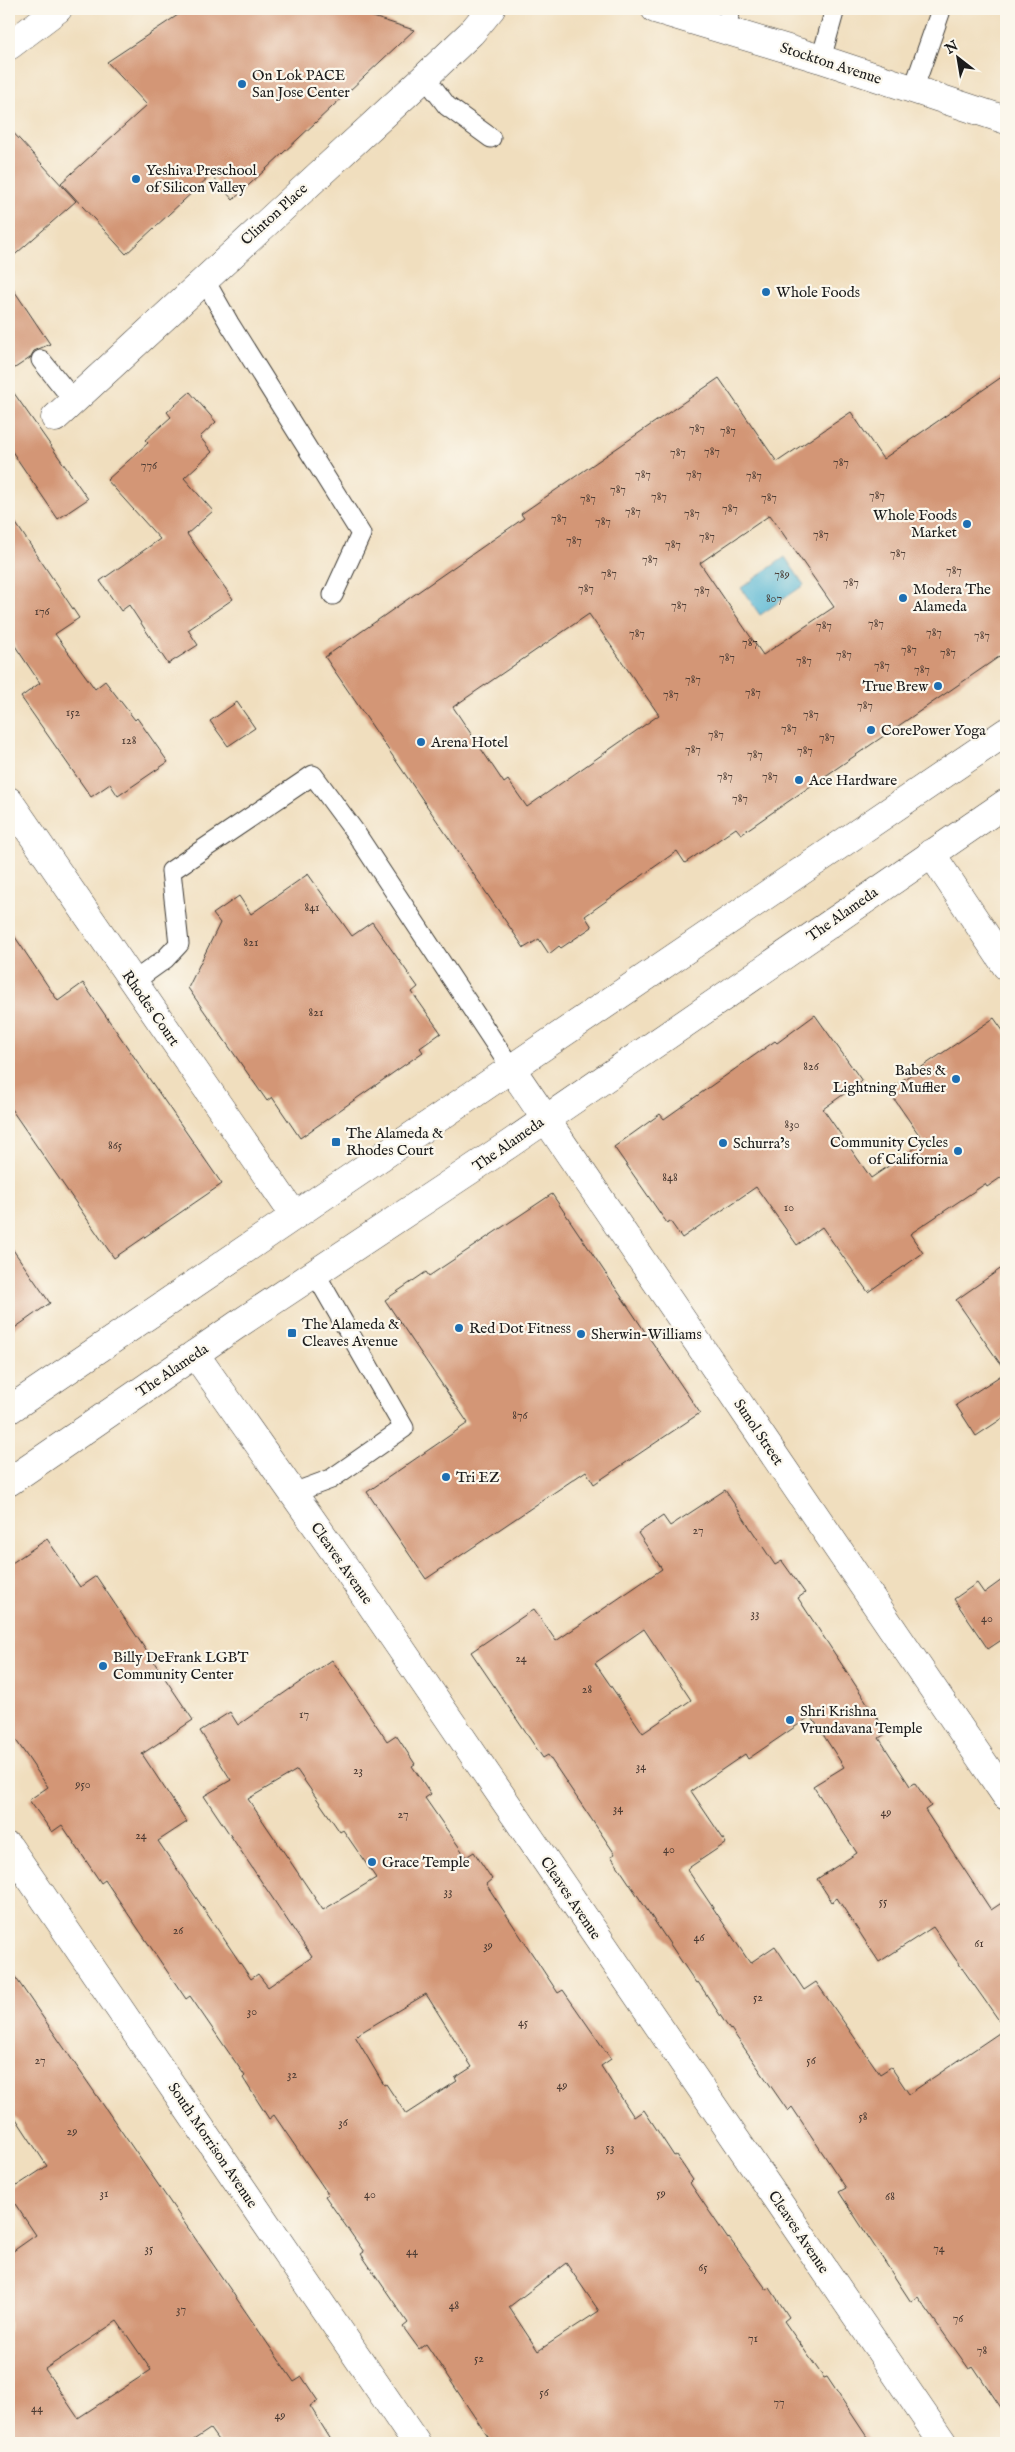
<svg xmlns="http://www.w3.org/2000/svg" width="1015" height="2452" viewBox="0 0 1015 2452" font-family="'IM FELL English',serif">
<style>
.water{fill:#55b6d3;stroke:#386978}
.building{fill:#d39676;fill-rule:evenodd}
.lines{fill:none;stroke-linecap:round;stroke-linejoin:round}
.lane-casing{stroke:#3c3934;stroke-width:21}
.street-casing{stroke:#3c3934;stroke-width:29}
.secondary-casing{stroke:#3c3934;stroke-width:29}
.primary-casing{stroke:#3c3934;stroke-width:29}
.lane{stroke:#fff;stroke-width:19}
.street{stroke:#fff;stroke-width:28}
.secondary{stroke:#fff;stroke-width:28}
.primary{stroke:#fff;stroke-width:28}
.poi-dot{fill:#1f6fb2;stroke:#fbf7ec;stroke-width:2}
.labels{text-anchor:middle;stroke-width:4.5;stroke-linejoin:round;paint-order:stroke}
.number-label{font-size:12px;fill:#4a3a32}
.street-label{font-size:15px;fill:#1c1c1c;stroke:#fbf7ec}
.poi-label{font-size:15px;fill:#1c1c1c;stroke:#fbf7ec;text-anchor:start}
</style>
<rect width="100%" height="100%" fill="#fbf7ec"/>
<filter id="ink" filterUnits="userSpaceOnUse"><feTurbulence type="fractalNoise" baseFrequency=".02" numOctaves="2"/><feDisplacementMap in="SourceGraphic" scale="10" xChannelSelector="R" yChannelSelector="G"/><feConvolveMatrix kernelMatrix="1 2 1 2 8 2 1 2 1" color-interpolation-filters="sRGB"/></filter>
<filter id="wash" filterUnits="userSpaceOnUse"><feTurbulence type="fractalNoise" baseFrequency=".0096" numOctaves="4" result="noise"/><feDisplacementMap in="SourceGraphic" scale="20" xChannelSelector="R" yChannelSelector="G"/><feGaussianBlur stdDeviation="1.12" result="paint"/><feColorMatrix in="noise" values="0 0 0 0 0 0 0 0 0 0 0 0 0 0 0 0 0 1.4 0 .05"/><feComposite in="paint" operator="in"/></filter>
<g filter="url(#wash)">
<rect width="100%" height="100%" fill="#f0debe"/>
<path class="water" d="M785 557 804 585 760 615 741 588Z"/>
<g id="blocks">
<path class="building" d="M187 9H348L414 30 233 200 211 175 126 254 61 183 147 105 107 62Z
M9 128 76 201 9 260Z
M9 283 50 344 34 351 30 358 9 372Z
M1006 374V652L741 834 736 828 685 863 677 851 585 916 592 927 561 948 559 946 549 954 539 939 524 948 325 657 524 518 521 514 719 378 777 462 851 412 883 459ZM770 515 834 607 763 655 700 563ZM589 614 659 715 527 807 508 780 504 783 453 707Z
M9 386 88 499 58 519 9 447Z
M190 392 216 422 200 437 212 452 184 478 213 511 187 534 233 599 188 630 198 645 168 664 129 605 121 611 100 581 160 539 107 480 148 443 145 440 171 417 167 412Z
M9 513 79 618 55 634 95 689 105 681 135 720 137 718 168 762 118 796 110 784 91 797 21 697 40 683 9 637Z
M237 702 255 728 228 746 210 721Z
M308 874 352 936 372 922 418 987 412 992 441 1033 420 1048 423 1052 300 1138 272 1097 267 1101 188 988 220 923 213 914 239 896 251 914Z
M9 928 58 1001 83 983 222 1184 114 1258 9 1106Z
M815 1015 862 1081 823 1109 871 1178 924 1142 888 1090 994 1018 1006 1035V1174L987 1187 985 1184 910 1234 923 1253 868 1292 822 1227 797 1245 756 1187 682 1238 670 1221 667 1223 614 1147 660 1114 664 1119 775 1041 777 1043Z
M552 1194 700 1413 594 1484 586 1471 426 1579 367 1492 468 1423 385 1300 426 1272 429 1276Z
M9 1244 50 1303 9 1332Z
M1006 1265V1416L976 1436 956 1405 1006 1372 956 1300Z
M725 1490 775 1565 782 1561 805 1593 798 1598 887 1733 879 1738 910 1786 915 1783 931 1806 925 1810 991 1910 1006 1900V2415L973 2366 969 2369 918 2297 911 2302 839 2192 846 2188 792 2107 788 2111 731 2029 730 2030 698 1982 696 1983 611 1856 615 1854 548 1755 543 1758 471 1652 534 1609 556 1641 662 1569 638 1533 663 1516 670 1526ZM644 1629 691 1700 643 1733 595 1663ZM811 1716 844 1767 813 1786 857 1853 817 1879 832 1902 837 1898 879 1962 933 1927 1005 2029 909 2094 891 2067 880 2074 816 1982 804 1990 775 1946 750 1963 687 1869 726 1843 691 1791 745 1754 748 1759Z
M47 1539 80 1587 96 1576 193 1720 142 1754 187 1822 158 1841 251 1979 258 1974 268 1987 312 1957 204 1796 231 1780 200 1731 230 1712 238 1725 332 1660 387 1741 396 1735 415 1764 412 1766 431 1794 425 1798 466 1857 474 1852 492 1879 486 1884 558 1993 563 1990 611 2059 601 2066 634 2117 644 2110 674 2156 676 2155 693 2180 690 2183 728 2239 729 2238 767 2290 770 2288 789 2317 784 2321 824 2378 827 2377 871 2443H492L426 2344 419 2349 403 2327 408 2323 361 2254 364 2252 325 2196 328 2194 274 2115 269 2119 243 2078 245 2076 190 1996 186 1999 105 1880 101 1883 62 1825 52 1832 29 1800 48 1787 9 1730V1565ZM297 1770 340 1832 343 1830 376 1878 323 1910 248 1799ZM426 1994 472 2067 455 2078 457 2081 406 2114 386 2084 384 2085 355 2036ZM566 2263 599 2311 538 2351 509 2307Z
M1006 1577V1637L988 1649 954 1599 977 1583 984 1593Z
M9 1968 294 2382 302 2377 318 2401 310 2406 333 2443H220L210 2429 189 2443H9V2254L36 2235 9 2195V2191L47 2166 9 2108ZM117 2321 151 2370 78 2418 45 2369Z"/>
</g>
</g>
<g filter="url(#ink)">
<use href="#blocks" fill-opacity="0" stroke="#3c3934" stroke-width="1"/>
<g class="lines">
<g class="lane-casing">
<path id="lane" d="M725 30 731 9
M821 59 835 9
M425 77 447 106 491 138
M913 90 940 13
M204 279 229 323 361 534 333 595
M41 360 74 401
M133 982 165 959 179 944 171 871 313 775 355 832 511 1068
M293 1493 331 1479 404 1428 315 1273"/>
</g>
<g class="street-casing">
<path id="street" d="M55 418 425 77 471 33 491 9
M9 801 294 1215
M931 853 1006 966
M195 1354 350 1574 943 2443
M9 1847 416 2443"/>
</g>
<g class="secondary-casing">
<path id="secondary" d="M655 9 821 59 1006 120
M9 46 58 9
M511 1068 1006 1796"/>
</g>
<g class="primary-casing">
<path id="primary" d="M9 1410 1006 732
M9 1482 237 1325 508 1145 1006 803"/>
</g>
<use href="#lane" class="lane"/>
<use href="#street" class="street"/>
<use href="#secondary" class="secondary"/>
<use href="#primary" class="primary"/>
</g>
</g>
<g class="poi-dot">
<circle cx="242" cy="84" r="5"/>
<circle cx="136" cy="179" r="5"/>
<circle cx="766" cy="292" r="5"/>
<circle cx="967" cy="524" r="5"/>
<circle cx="903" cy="598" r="5"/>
<circle cx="938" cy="686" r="5"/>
<circle cx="871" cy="730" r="5"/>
<circle cx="421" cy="742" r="5"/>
<circle cx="799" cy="780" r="5"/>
<circle cx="956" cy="1079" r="5"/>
<rect x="331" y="1137" width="10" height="10" rx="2.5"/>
<circle cx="723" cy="1143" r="5"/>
<circle cx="958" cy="1151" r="5"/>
<circle cx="459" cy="1328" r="5"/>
<rect x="287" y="1328" width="10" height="10" rx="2.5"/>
<circle cx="581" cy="1334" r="5"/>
<circle cx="446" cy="1477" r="5"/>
<circle cx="103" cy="1666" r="5"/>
<circle cx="790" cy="1720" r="5"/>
<circle cx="372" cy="1862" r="5"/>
</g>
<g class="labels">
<g class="number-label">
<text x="697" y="432">787</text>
<text x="728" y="434">787</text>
<text x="712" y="455">787</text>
<text x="678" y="456">787</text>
<text x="841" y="466">787</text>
<text x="149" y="469">776</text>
<text x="643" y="478">787</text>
<text x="694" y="478">787</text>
<text x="754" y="479">787</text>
<text x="618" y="493">787</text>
<text x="877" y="499">787</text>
<text x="659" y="500">787</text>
<text x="769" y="501">787</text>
<text x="588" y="502">787</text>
<text x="730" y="512">787</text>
<text x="633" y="515">787</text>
<text x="692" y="517">787</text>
<text x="559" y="522">787</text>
<text x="603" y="525">787</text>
<text x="821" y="538">787</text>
<text x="707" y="540">787</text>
<text x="574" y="544">787</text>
<text x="673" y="548">787</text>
<text x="898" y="557">787</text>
<text x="650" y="563">787</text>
<text x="954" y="574">787</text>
<text x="609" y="577">787</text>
<text x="782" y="578">789</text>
<text x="851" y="586">787</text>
<text x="586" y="592">787</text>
<text x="702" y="594">787</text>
<text x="774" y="602">807</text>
<text x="679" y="609">787</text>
<text x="42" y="615">176</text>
<text x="876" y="627">787</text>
<text x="824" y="629">787</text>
<text x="934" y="636">787</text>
<text x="637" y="637">787</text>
<text x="982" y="639">787</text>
<text x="750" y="646">787</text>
<text x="909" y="653">787</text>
<text x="948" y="656">787</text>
<text x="844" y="658">787</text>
<text x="727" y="661">787</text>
<text x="804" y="664">787</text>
<text x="882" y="669">787</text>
<text x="922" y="673">787</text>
<text x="693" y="683">787</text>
<text x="753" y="696">787</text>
<text x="671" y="698">787</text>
<text x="865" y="709">787</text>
<text x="73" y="716">152</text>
<text x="811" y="718">787</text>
<text x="789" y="732">787</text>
<text x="716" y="738">787</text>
<text x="827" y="741">787</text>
<text x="129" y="744">128</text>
<text x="693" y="753">787</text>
<text x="805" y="754">787</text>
<text x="755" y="758">787</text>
<text x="725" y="780">787</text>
<text x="770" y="780">787</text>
<text x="740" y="802">787</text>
<text x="312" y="911">841</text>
<text x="251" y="946">821</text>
<text x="316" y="1016">821</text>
<text x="811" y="1070">826</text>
<text x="792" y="1128">830</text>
<text x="115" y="1149">865</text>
<text x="670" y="1181">848</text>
<text x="789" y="1211">10</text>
<text x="520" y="1419">876</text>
<text x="698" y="1534">27</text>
<text x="755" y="1617">33</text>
<text x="987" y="1622">40</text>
<text x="521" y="1662">24</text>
<text x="587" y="1693">28</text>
<text x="304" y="1718">17</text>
<text x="641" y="1770">34</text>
<text x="358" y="1774">23</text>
<text x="83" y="1788">950</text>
<text x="618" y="1812">34</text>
<text x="886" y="1816">49</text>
<text x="403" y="1818">27</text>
<text x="141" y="1839">24</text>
<text x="669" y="1853">40</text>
<text x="448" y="1895">33</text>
<text x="883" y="1905">55</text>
<text x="178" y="1934">26</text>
<text x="699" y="1941">46</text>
<text x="979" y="1947">61</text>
<text x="488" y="1949">39</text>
<text x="758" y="2001">52</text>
<text x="252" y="2015">30</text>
<text x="523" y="2026">45</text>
<text x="40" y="2064">27</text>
<text x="811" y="2064">56</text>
<text x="292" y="2078">32</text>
<text x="562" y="2089">49</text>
<text x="863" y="2120">58</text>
<text x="343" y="2126">36</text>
<text x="72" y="2135">29</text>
<text x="610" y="2151">53</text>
<text x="104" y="2197">31</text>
<text x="661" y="2197">59</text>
<text x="370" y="2198">40</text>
<text x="890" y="2200">68</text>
<text x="149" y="2252">35</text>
<text x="939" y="2252">74</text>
<text x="412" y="2255">44</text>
<text x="703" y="2271">65</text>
<text x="454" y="2309">48</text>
<text x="181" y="2313">37</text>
<text x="958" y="2322">76</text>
<text x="753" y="2342">71</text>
<text x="982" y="2354">78</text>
<text x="479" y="2362">52</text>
<text x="544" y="2396">56</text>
<text x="779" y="2406">77</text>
<text x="37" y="2412">44</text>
<text x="280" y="2419">49</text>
</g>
<g class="street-label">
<text transform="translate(831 63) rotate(18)" y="5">Stockton Avenue</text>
<text transform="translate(274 214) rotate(-42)" y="5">Clinton Place</text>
<text transform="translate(842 914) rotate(-35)" y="5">The Alameda</text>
<text transform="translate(151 1008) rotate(55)" y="5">Rhodes Court</text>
<text transform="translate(508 1144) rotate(-35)" y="5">The Alameda</text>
<text transform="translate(172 1370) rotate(-34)" y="5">The Alameda</text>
<text transform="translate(759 1432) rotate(56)" y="5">Sunol Street</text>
<text transform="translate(342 1563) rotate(55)" y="5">Cleaves Avenue</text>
<text transform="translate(571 1898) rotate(56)" y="5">Cleaves Avenue</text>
<text transform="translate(213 2145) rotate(56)" y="5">South Morrison Avenue</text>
<text transform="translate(799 2232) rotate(56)" y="5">Cleaves Avenue</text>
</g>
<g class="poi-label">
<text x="252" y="80">On Lok PACE<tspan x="252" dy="17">San Jose Center</tspan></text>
<text x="146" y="175">Yeshiva Preschool<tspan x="146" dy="17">of Silicon Valley</tspan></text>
<text x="776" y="297">Whole Foods</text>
<text x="957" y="520" text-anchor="end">Whole Foods<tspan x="957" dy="17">Market</tspan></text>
<text x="913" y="594">Modera The<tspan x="913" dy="17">Alameda</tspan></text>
<text x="928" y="691" text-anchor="end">True Brew</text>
<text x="881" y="735">CorePower Yoga</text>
<text x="431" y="747">Arena Hotel</text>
<text x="809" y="785">Ace Hardware</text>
<text x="946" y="1075" text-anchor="end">Babes &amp;<tspan x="946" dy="17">Lightning Muffler</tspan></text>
<text x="346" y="1138">The Alameda &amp;<tspan x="346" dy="17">Rhodes Court</tspan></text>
<text x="948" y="1147" text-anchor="end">Community Cycles<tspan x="948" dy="17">of California</tspan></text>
<text x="733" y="1148">Schurra’s</text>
<text x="302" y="1329">The Alameda &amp;<tspan x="302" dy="17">Cleaves Avenue</tspan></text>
<text x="469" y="1333">Red Dot Fitness</text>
<text x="591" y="1339">Sherwin-Williams</text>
<text x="456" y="1482">Tri EZ</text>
<text x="113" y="1662">Billy DeFrank LGBT<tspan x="113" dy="17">Community Center</tspan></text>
<text x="800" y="1716">Shri Krishna<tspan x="800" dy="17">Vrundavana Temple</tspan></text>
<text x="382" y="1867">Grace Temple</text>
</g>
</g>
<rect width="1015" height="2452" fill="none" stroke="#fbf7ec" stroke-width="30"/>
<g transform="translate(958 58) rotate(329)" stroke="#fbf7ec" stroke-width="4" paint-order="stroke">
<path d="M0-4L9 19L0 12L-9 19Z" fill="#1c1c1c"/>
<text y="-8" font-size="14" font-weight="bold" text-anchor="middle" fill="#1c1c1c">N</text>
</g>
</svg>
